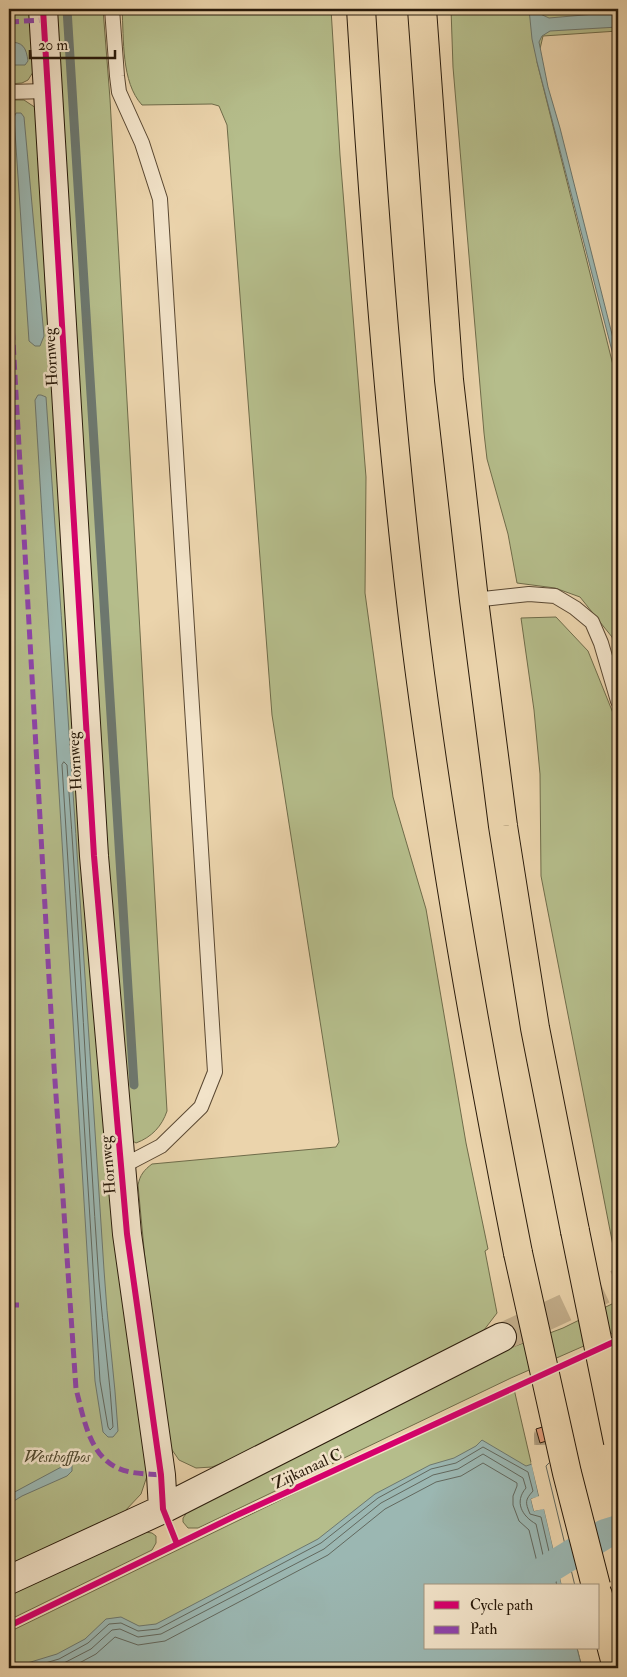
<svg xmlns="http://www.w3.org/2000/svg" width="627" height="1677" viewBox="0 0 627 1677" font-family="'IM FELL Double Pica',serif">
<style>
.green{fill:#b5bd8b;stroke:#6f6c4a}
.water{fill:#9bb7b2;stroke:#6d786f}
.pier{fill:#ebd4ac}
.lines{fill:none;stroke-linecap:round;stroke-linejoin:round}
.shore{stroke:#62685e;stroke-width:1}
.stream{stroke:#6d786f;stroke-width:9}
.canal{stroke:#9bb7b2;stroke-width:30}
.building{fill:#e19b78;stroke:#291a0a;filter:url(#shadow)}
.secondary-tunnel{stroke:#c4af8c;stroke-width:28;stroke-dasharray:28 14;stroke-linecap:butt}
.lane-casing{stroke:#5a4832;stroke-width:16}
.secondary-casing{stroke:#291a0a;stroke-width:30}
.highway-casing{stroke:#291a0a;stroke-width:30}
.lane{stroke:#f2e3c9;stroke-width:14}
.secondary{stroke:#f2e3c9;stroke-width:28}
.highway{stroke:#ebd4ac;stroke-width:28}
.highway-bridge-casing{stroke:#291a0a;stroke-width:30;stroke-linecap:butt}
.highway-bridge{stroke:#ebd4ac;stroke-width:28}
.quiet{stroke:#8e44ad;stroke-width:5;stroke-dasharray:10 5;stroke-linecap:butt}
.cycleway-casing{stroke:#f2e3c9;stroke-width:9}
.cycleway{stroke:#d6006c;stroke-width:6}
.labels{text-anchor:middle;stroke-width:5;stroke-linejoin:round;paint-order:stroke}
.street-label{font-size:16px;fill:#291a0a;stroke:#f2e3c9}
.park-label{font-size:16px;font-style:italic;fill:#534b31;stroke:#f2e3c9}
</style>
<defs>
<filter id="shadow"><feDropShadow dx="-4.5" dy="4.5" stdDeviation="1" flood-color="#0004"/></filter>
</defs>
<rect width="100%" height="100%" fill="#ebd4ac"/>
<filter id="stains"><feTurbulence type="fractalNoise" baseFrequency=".004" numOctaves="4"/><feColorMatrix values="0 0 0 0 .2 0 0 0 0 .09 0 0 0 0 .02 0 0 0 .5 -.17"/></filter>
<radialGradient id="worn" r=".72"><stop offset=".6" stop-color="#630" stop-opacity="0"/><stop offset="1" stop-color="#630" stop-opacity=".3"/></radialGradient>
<path class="green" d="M9 9H33L35 69 28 80 22 83 9 84Z
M56 9H103L110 99 167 1111C162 1126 152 1137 136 1143L131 1140 110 901Z
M122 9H331L340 155 366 477 365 593 393 797 426 909 466 1143 488 1249 485 1251 497 1313 484 1330 479 1334 232 1459 212 1467 196 1468 179 1460 168 1444 155 1365 138 1185C140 1175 144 1170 152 1164L336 1147 339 1142 272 715 227 125 219 106 212 104 142 105C121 82 124 39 122 9Z
M451 9H539L542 28 541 9H618V31L543 36 537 62 618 385V660L612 637 580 597 555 588 517 583 508 534 487 459 484 433 453 67Z
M9 100H24L36 108 148 1473 141 1494 124 1512 9 1567Z
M556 617 588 651 613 713 618 732V1260L616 1261 541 876 540 774 534 710 521 618Z
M618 1301V1331L511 1378 198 1528H188L183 1522V1518L188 1511 505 1350 563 1328Z
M514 1389 539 1497 531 1499 534 1511 544 1508 562 1586H426V1648H577L582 1668H9V1632L299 1491Z
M145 1532 152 1533 156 1536V1543L152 1550 9 1620V1594Z"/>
<path class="water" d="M529 9H536V12L549 18 618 12V27L550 31 542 36 539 42 548 87 560 128 618 358V374L537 62 532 39Z
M9 42C23 42 26 47 28 61L25 65H9Z
M16 113H21L24 117 44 336 40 346H35L29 341 14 117Z
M38 395H41L46 397C67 688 85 979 104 1270 107 1324 115 1378 118 1431L113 1437H108L103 1432 95 1381 35 400Z
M482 1440 526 1466 532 1464 539 1497 531 1499 534 1511 544 1508 562 1586H426V1648H577L582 1668H11L57 1654 85 1639 106 1619 121 1617 139 1626 156 1624 318 1539 375 1494 430 1465 454 1458 476 1446Z
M65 1465H72V1471L67 1476 22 1496 9 1504V1495Z"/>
<path class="pier" d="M618 1435V1668H588L583 1648H598V1586H568L537 1460 538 1458Z
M531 1462 534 1463 542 1497 540 1499 534 1501 536 1508 544 1506 546 1507 565 1586H562L544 1509 534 1511 531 1499 539 1496Z"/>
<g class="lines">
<path class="shore" d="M64 762 67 765C80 936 87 1109 99 1281 103 1330 110 1378 113 1427L110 1430 108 1427 100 1381 62 765Z
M549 1463 546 1466 575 1586
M28 1668 59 1659 88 1643 109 1624 121 1623 138 1631 158 1629 321 1543 378 1498 431 1469 456 1463 483 1447 528 1472 533 1491C525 1500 525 1502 530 1514L541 1517 557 1586
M49 1668 62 1664 91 1649 112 1630 120 1629 138 1637 161 1634 324 1549 381 1503 433 1475 458 1469 483 1454 523 1478 526 1488C514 1502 522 1516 536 1524L550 1586
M70 1668 96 1654 115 1637 138 1645 165 1641 328 1555 385 1509 436 1482 461 1476 483 1463 517 1483V1486L513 1496V1505L519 1521 529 1530 543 1586"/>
<path class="stream" d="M67 9 134 1085"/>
<path class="canal" d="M520 1586 605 1534 618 1530"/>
</g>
<path class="building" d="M552 1424 556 1438 540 1443 536 1429Z"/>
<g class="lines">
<path class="secondary-tunnel" d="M502 1337 618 1283"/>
<g class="lane-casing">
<path id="lane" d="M112 9 117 76 119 92 142 143 160 199 215 1072 201 1107 161 1146 121 1167
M9 92 47 91
M474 600 529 594 555 596 575 608 592 622 601 643 618 701"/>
</g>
<g class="secondary-casing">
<path id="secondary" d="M43 9 94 856 127 1234 161 1475 163 1509
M9 1580 163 1509 502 1337"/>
</g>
<g class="highway-casing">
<path id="highway" d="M361 9C374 220 390 433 416 643 442 848 478 1051 518 1253
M422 9 449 380 474 600 503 826 535 1028 575 1231
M598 1595 617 1668"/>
</g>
<use href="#lane" class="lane"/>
<use href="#secondary" class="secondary"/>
<use href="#highway" class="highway"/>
<g class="highway-bridge-casing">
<path id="highway-bridge" d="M575 1231 618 1442
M518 1253 567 1473 596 1586"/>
</g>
<use href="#highway-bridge" class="highway-bridge"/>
<path class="quiet" d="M9 22 43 20
M9 270 54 1066 76 1389C85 1422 90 1464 130 1472 140 1474 151 1474 161 1475
M9 1305H23"/>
<g class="cycleway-casing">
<path id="cycleway" d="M43 9 94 856 127 1234 161 1475 163 1509 177 1544
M9 1626 235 1516 618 1340"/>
</g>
<use href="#cycleway" class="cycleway"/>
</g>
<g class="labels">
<g class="street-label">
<text transform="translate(50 357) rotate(-93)" y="6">Hornweg</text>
<text transform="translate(74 761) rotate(-93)" y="6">Hornweg</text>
<text transform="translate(107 1165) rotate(-95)" y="6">Hornweg</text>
<text transform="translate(307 1468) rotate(-25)" y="6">Zijkanaal C</text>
</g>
<g class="park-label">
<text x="57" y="1462">Westhoffbos</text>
</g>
</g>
<rect width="627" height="1677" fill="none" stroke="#ebd4ac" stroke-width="30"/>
<rect x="10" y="10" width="607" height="1657" fill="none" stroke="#291a0a" stroke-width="2.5"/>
<rect x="15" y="15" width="597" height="1647" fill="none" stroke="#291a0a"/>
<rect x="424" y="1584" width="175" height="65" fill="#f2e3c9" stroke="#a2937d"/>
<rect x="434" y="1601" width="25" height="8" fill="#d6006c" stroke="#a2937d"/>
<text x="470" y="1610" font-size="15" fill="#291a0a">Cycle path</text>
<rect x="434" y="1626" width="25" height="8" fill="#8e44ad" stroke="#a2937d"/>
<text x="470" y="1634" font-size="15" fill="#291a0a">Path</text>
<path d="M30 50v8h85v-8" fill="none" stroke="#291a0a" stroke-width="2.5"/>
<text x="38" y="50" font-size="15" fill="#291a0a" stroke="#f2e3c9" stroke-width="4" paint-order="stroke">20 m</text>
<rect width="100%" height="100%" filter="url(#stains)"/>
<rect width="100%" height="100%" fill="url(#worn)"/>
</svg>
